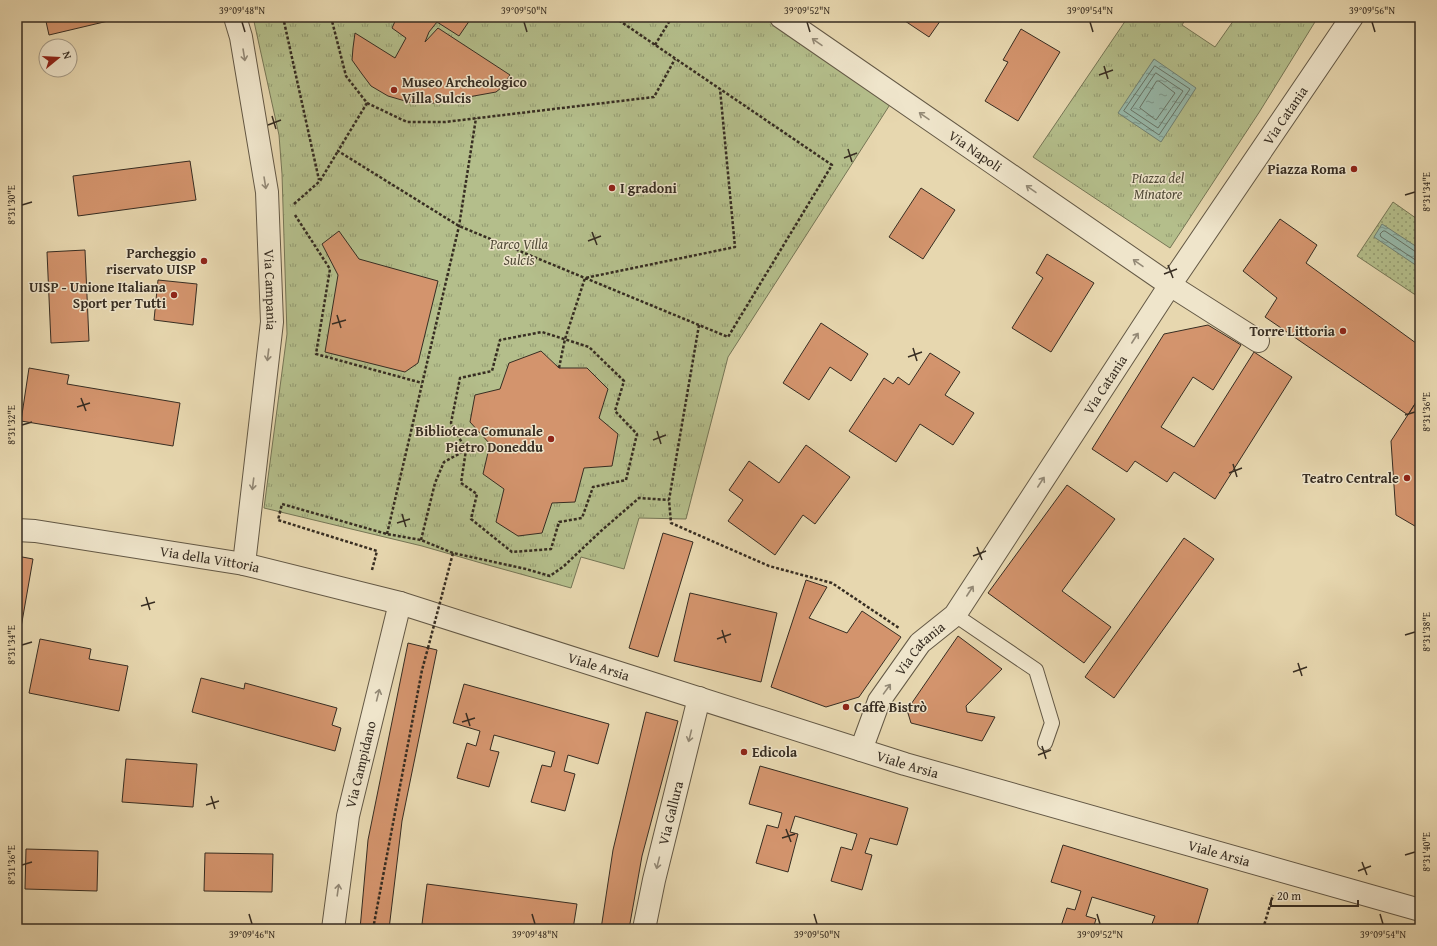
<svg xmlns="http://www.w3.org/2000/svg" width="1437" height="946" viewBox="0 0 1437 946" font-family="'Gentium Book Plus',serif">
<style>
.grass{fill:url(#grass-dots);stroke:#767656}
.park{fill:url(#park-tufts);stroke:#767656}
.water{fill:url(#water-ripples);stroke:#718275}
.lines{fill:none;stroke-linecap:round;stroke-linejoin:round}
.shore{stroke:#677467;stroke-width:1}
.building{fill:#d3946d;stroke:#372d22}
.service-casing{stroke:#635845;stroke-width:16}
.minor-casing{stroke:#635845;stroke-width:24}
.tertiary-casing{stroke:#635845;stroke-width:24}
.path{stroke:#372d22;stroke-width:2.5;stroke-dasharray:3 2;stroke-linecap:butt}
.service{stroke:#efe5cb;stroke-width:14}
.minor{stroke:#efe5cb;stroke-width:22}
.tertiary{stroke:#efe5cb;stroke-width:22}
.path-bridge{stroke:#372d22;stroke-width:2.5;stroke-dasharray:3 2;stroke-linecap:butt}
.oneway{stroke:#938976}
.ticks{fill:none;stroke:#372d22;stroke-width:1.5}
.poi-dot{fill:#8f2418;stroke:#efe5cb;stroke-width:1.5}
.labels{text-anchor:middle;stroke-width:3;stroke-linejoin:round;paint-order:stroke}
.poi-label{font-size:14px;font-weight:bold;fill:#372d22;stroke:#efe5cb;text-anchor:end}
.street-label{font-size:14px;fill:#372d22;stroke:#efe5cb}
.park-label{font-size:14px;font-style:italic;fill:#504a37;stroke:#efe5cb}
.neatline{fill:none;stroke:#372d22;stroke-width:1.5}
.ticks-label{font-size:10px;text-anchor:middle;fill:#372d22}
</style>
<defs>
<pattern id="grass-dots" width="8" height="8" patternUnits="userSpaceOnUse"><rect width="8" height="8" fill="#b4be8b"/><path d="M2 2h.1M6 6h.1" fill="none" stroke="#939b71" stroke-width="1.8" stroke-linecap="round"/></pattern>
<pattern id="park-tufts" width="24" height="20" patternUnits="userSpaceOnUse"><rect width="24" height="20" fill="#b4be8b"/><path d="M3 7l-1-3M5 7V3M7 7l1-3M15 17l-1-3M17 17v-4M19 17l1-3" fill="none" stroke="#939b71"/></pattern>
<pattern id="water-ripples" width="26" height="14" patternUnits="userSpaceOnUse"><rect width="26" height="14" fill="#97baac"/><path d="M2 4q2-2 4 0t4 0M15 11q2-2 4 0t4 0" fill="none" stroke="#7c988c"/></pattern>
</defs>
<rect width="100%" height="100%" fill="#e7d7af"/>
<filter id="stains"><feTurbulence type="fractalNoise" baseFrequency=".005" numOctaves="4"/><feColorMatrix values="0 0 0 0 .2 0 0 0 0 .09 0 0 0 0 .02 0 0 0 .5 -.17"/></filter>
<radialGradient id="worn" r=".72"><stop offset=".6" stop-color="#630" stop-opacity="0"/><stop offset="1" stop-color="#630" stop-opacity=".3"/></radialGradient>
<path class="grass" d="M1393 202 1420 221V298L1357 256Z"/>
<path class="park" d="M253 17H768L891 103 728 357 686 519 639 518 624 569 581 557 571 588 488 565 422 546 264 508 287 334 282 174 279 135Z
M1128 17H1187L1182 25 1215 47 1236 17H1318L1260 111 1170 248 1033 157Z"/>
<path class="water" d="M1154 59 1196 88 1161 142 1118 113Z
M1382 224 1420 249V268L1374 237Z"/>
<g class="lines">
<path class="shore" d="M1155 66 1190 89 1159 135 1124 111Z
M1156 73 1183 91 1158 128 1131 110Z
M1157 81H1159L1175 93 1156 120 1140 108Z
M1420 252H1416L1385 231H1383L1380 234 1381 237 1420 263"/>
</g>
<path class="building" d="M45 17H125L49 35Z
M397 17H472L459 36 437 22 429 32 425 42 438 28 510 75 501 88 496 92 435 103H412L388 96 371 86 362 74 352 60 353 48 355 33 395 58 406 38 392 28Z
M899 17H943L929 37Z
M1021 29 1060 52 1018 121 985 101 1008 62 1003 60Z
M190 161 196 200 78 216 73 176Z
M921 188 955 210 923 259 889 237Z
M1280 219 1317 245 1306 263 1420 346V396L1408 415 1265 317 1277 298 1243 271Z
M339 231 359 259 438 281 418 363 405 372 325 352 338 275 322 244Z
M85 250 89 341 51 343 47 252Z
M1047 254 1094 283 1051 352 1012 328 1043 278 1036 273Z
M158 280 197 284 193 325 154 320Z
M821 323 868 354 851 381 830 367 809 400 783 383Z
M1208 325 1241 345 1213 390 1193 377 1161 427 1194 447 1254 352 1292 377 1215 499 1174 472 1167 482 1135 461 1127 472 1092 449 1164 334Z
M541 351 559 368H587L608 389 599 418 618 434 612 466 584 468 575 502 552 503 542 533 518 536 496 522 504 489 483 474 490 444 470 422 475 395 500 389 509 363Z
M930 353 960 372 945 395 974 413 953 445 920 424 896 462 849 431 884 378 893 384 898 377 909 385Z
M29 368 69 375 67 384 180 403 173 446 21 421Z
M1420 396V529L1396 515 1391 441Z
M806 445 850 477 815 524 803 515 775 555 728 521 743 500 729 490 749 461 779 483Z
M1067 485 1115 519 1062 591 1111 627 1084 663 988 593Z
M663 533 693 542 658 657 629 648Z
M1184 538 1214 559 1114 698 1085 677Z
M17 556 33 559 19 639 17 638Z
M806 580 827 587 809 618 847 633 862 611 901 637 859 697 826 707 771 687Z
M690 593 777 613 761 682 674 661Z
M958 636 1002 669 966 706 967 712 995 717 982 741 911 723 907 710Z
M40 639 91 649 89 659 128 666 119 711 29 693Z
M408 643 437 650 402 821 389 929H360L368 840Z
M201 678 244 689 245 683 337 708 332 725 341 728 335 751 192 712Z
M464 684 609 724 598 764 568 755 564 771 575 774 565 811 531 802 542 765 551 767 555 752 494 735 490 750 499 752 489 787 457 778 467 743 476 746 480 731 453 723Z
M646 712 678 721 642 856 629 929H601L613 850Z
M126 759 197 764 193 807 122 802Z
M760 766 908 808 897 845 870 838 865 853 872 855 862 890 831 881 841 847 852 850 857 834 795 816 790 832 798 834 788 872 756 863 767 825 778 828 782 813 749 804Z
M1063 845 1208 889 1196 929H1174L1166 927V929H1150L1155 916 1092 897 1086 916 1096 919 1093 929H1060L1067 908 1075 910 1081 891 1051 882Z
M26 849 98 851 97 891 25 889Z
M205 853 273 854 272 892 204 891Z
M427 884 577 904 573 929H452V928L422 924Z"/>
<g class="lines">
<g class="service-casing">
<path id="service" d="M955 615 1036 670 1052 723 1045 743"/>
</g>
<g class="minor-casing">
<g id="minor">
<path id="s1" d="M235 17 241 37 267 192 272 322 244 564"/>
<path id="s2" d="M781 17 1170 285 1258 341"/>
<path id="s3" d="M861 750 879 701 920 643 955 615 1170 285 1352 17"/>
<path id="s4" d="M333 929 348 816 400 603"/>
<path id="s5" d="M644 929 654 880 699 698"/>
</g>
</g>
<g class="tertiary-casing">
<g id="tertiary">
<path id="s6" d="M17 530 35 531 244 564 400 603 905 764 1420 910"/>
</g>
</g>
<path class="path" d="M283 17 319 180
M331 17 346 76 367 103 338 151 459 226 728 337 832 165 614 17
M655 45 672 17
M367 103 407 122H445L654 97 675 59
M294 204 320 181 338 151
M295 215 330 269 316 354 422 383
M699 325 669 500 671 523 769 566 832 583 899 628
M559 368 565 339 585 278 735 247 720 89
M387 534 459 226 476 118
M421 540 435 483 444 462 466 450 461 483 477 494 471 519 512 552 551 549 559 522 582 518 593 487 626 480 637 434 615 411 624 381 589 347 542 332 500 340 492 371 460 378 451 423 466 450
M372 570 377 551 278 520 282 504 387 534 421 540 453 553 526 569 550 576 564 566 601 531 639 498 669 500
M373 929 422 670 428 648
M1263 929 1273 895"/>
<use href="#service" class="service"/>
<use href="#minor" class="minor"/>
<use href="#tertiary" class="tertiary"/>
<path class="path-bridge" d="M428 648 453 553"/>
</g>
<defs><path id="oneway-shaft" d="M-6 0H5M1.5-3L5.5 0L1.5 3" fill="none" stroke-width="1.6" stroke-linecap="round" stroke-linejoin="round"/></defs>
<g class="oneway">
<use href="#oneway-shaft" transform="translate(817 42) rotate(-145)"/>
<use href="#oneway-shaft" transform="translate(244 55) rotate(81)"/>
<use href="#oneway-shaft" transform="translate(924 116) rotate(-145)"/>
<use href="#oneway-shaft" transform="translate(265 183) rotate(81)"/>
<use href="#oneway-shaft" transform="translate(1031 189) rotate(-145)"/>
<use href="#oneway-shaft" transform="translate(1138 263) rotate(-145)"/>
<use href="#oneway-shaft" transform="translate(1135 338) rotate(-57)"/>
<use href="#oneway-shaft" transform="translate(268 355) rotate(97)"/>
<use href="#oneway-shaft" transform="translate(1041 482) rotate(-57)"/>
<use href="#oneway-shaft" transform="translate(253 484) rotate(97)"/>
<use href="#oneway-shaft" transform="translate(970 591) rotate(-57)"/>
<use href="#oneway-shaft" transform="translate(887 689) rotate(-54)"/>
<use href="#oneway-shaft" transform="translate(378 695) rotate(-76)"/>
<use href="#oneway-shaft" transform="translate(690 736) rotate(104)"/>
<use href="#oneway-shaft" transform="translate(658 863) rotate(104)"/>
<use href="#oneway-shaft" transform="translate(338 890) rotate(-82)"/>
</g>
<path class="ticks" d="M242 22 245 32M524 22 527 32M807 22 810 32M1090 22 1093 32M1372 22 1375 32M1104 66 1108 79M1099 75 1113 70M272 116 276 129M268 125 281 120M848 149 852 162M844 158 857 153M1405 195 1415 192M22 205 32 202M592 232 597 245M588 241 601 236M1168 265 1173 278M1164 274 1177 269M337 315 341 328M332 324 346 320M913 348 917 361M908 357 922 352M81 398 86 411M77 407 90 403M1405 415 1415 412M22 425 32 422M657 431 661 444M653 440 666 435M1233 464 1237 477M1229 473 1242 468M402 514 406 527M397 523 410 519M977 547 982 560M973 556 986 551M146 597 150 610M141 606 155 602M722 630 726 643M1405 635 1415 632M717 639 731 634M22 645 32 642M1298 663 1302 676M1293 672 1307 667M466 713 470 726M462 722 475 718M1042 746 1046 759M1038 755 1051 750M211 796 215 809M206 805 219 801M786 829 791 842M782 838 795 834M1405 855 1415 852M1362 862 1367 875M22 865 32 862M1358 871 1371 866M249 914 252 924M532 914 535 924M814 914 817 924M1097 914 1100 924M1380 914 1383 924"/>
<g class="poi-dot">
<circle cx="394" cy="90" r="4"/>
<circle cx="1354" cy="169" r="4"/>
<circle cx="612" cy="188" r="4"/>
<circle cx="204" cy="261" r="4"/>
<circle cx="174" cy="295" r="4"/>
<circle cx="1343" cy="331" r="4"/>
<circle cx="551" cy="439" r="4"/>
<circle cx="1407" cy="478" r="4"/>
<circle cx="846" cy="707" r="4"/>
<circle cx="744" cy="752" r="4"/>
</g>
<g class="labels">
<g class="poi-label">
<text x="402" y="87" text-anchor="start">Museo Archeologico<tspan x="402" dy="16">Villa Sulcis</tspan></text>
<text x="1346" y="174">Piazza Roma</text>
<text x="620" y="193" text-anchor="start">I gradoni</text>
<text x="196" y="258">Parcheggio<tspan x="196" dy="16">riservato UISP</tspan></text>
<text x="166" y="292">UISP - Unione Italiana<tspan x="166" dy="16">Sport per Tutti</tspan></text>
<text x="1335" y="336">Torre Littoria</text>
<text x="543" y="436">Biblioteca Comunale<tspan x="543" dy="16">Pietro Doneddu</tspan></text>
<text x="1399" y="483">Teatro Centrale</text>
<text x="854" y="712" text-anchor="start">Caffè Bistrò</text>
<text x="752" y="757" text-anchor="start">Edicola</text>
</g>
<g class="street-label">
<text dy="5" stroke="none"><textPath href="#s3" startOffset="767">Via Catania</textPath></text>
<text dy="5" stroke="none"><textPath href="#s2" startOffset="236">Via Napoli</textPath></text>
<text dy="5" stroke="none"><textPath href="#s1" startOffset="276">Via Campania</textPath></text>
<text dy="5" stroke="none"><textPath href="#s3" startOffset="443">Via Catania</textPath></text>
<text dy="5" stroke="none"><textPath href="#s6" startOffset="195">Via della Vittoria</textPath></text>
<text dy="5" stroke="none"><textPath href="#s3" startOffset="119">Via Catania</textPath></text>
<text dy="5" stroke="none"><textPath href="#s6" startOffset="599">Viale Arsia</textPath></text>
<text dy="5" stroke="none"><textPath href="#s6" startOffset="923">Viale Arsia</textPath></text>
<text dy="5" stroke="none"><textPath href="#s4" startOffset="167">Via Campidano</textPath></text>
<text dy="5" stroke="none"><textPath href="#s5" startOffset="119">Via Gallura</textPath></text>
<text dy="5" stroke="none"><textPath href="#s6" startOffset="1247">Viale Arsia</textPath></text>
</g>
<g class="park-label">
<text x="1158" y="183">Piazza del<tspan x="1158" dy="16">Minatore</tspan></text>
<text x="519" y="249">Parco Villa<tspan x="519" dy="16">Sulcis</tspan></text>
</g>
</g>
<rect width="1437" height="946" fill="none" stroke="#e7d7af" stroke-width="44"/>
<g transform="translate(58 58) rotate(72)"><circle r="19" fill="#efe5cb" stroke="#a59b87"/>
<path d="M0-3L7 15L0 10L-7 15Z" fill="#8f2418"/>
<text y="-6" font-size="11" font-weight="bold" text-anchor="middle" fill="#372d22">N</text>
</g>
<path d="M1271 900v6h87v-6" fill="none" stroke="#372d22" stroke-width="2"/>
<text x="1277" y="900" font-size="12" fill="#372d22" stroke="#efe5cb" stroke-width="3" paint-order="stroke">20 m</text>
<rect x="22" y="22" width="1393" height="902" class="neatline"/>
<g class="ticks-label">
<text x="242" y="14">39°09'48"N</text>
<text x="524" y="14">39°09'50"N</text>
<text x="807" y="14">39°09'52"N</text>
<text x="1090" y="14">39°09'54"N</text>
<text x="1372" y="14">39°09'56"N</text>
<text transform="translate(1426 192) rotate(-90)" y="4">8°31'34"E</text>
<text transform="translate(11 205) rotate(-90)" y="4">8°31'30"E</text>
<text transform="translate(1426 412) rotate(-90)" y="4">8°31'36"E</text>
<text transform="translate(11 425) rotate(-90)" y="4">8°31'32"E</text>
<text transform="translate(1426 632) rotate(-90)" y="4">8°31'38"E</text>
<text transform="translate(11 645) rotate(-90)" y="4">8°31'34"E</text>
<text transform="translate(1426 852) rotate(-90)" y="4">8°31'40"E</text>
<text transform="translate(11 865) rotate(-90)" y="4">8°31'36"E</text>
<text x="252" y="938">39°09'46"N</text>
<text x="535" y="938">39°09'48"N</text>
<text x="817" y="938">39°09'50"N</text>
<text x="1100" y="938">39°09'52"N</text>
<text x="1383" y="938">39°09'54"N</text>
</g>
<rect width="100%" height="100%" filter="url(#stains)"/>
<rect width="100%" height="100%" fill="url(#worn)"/>
</svg>
